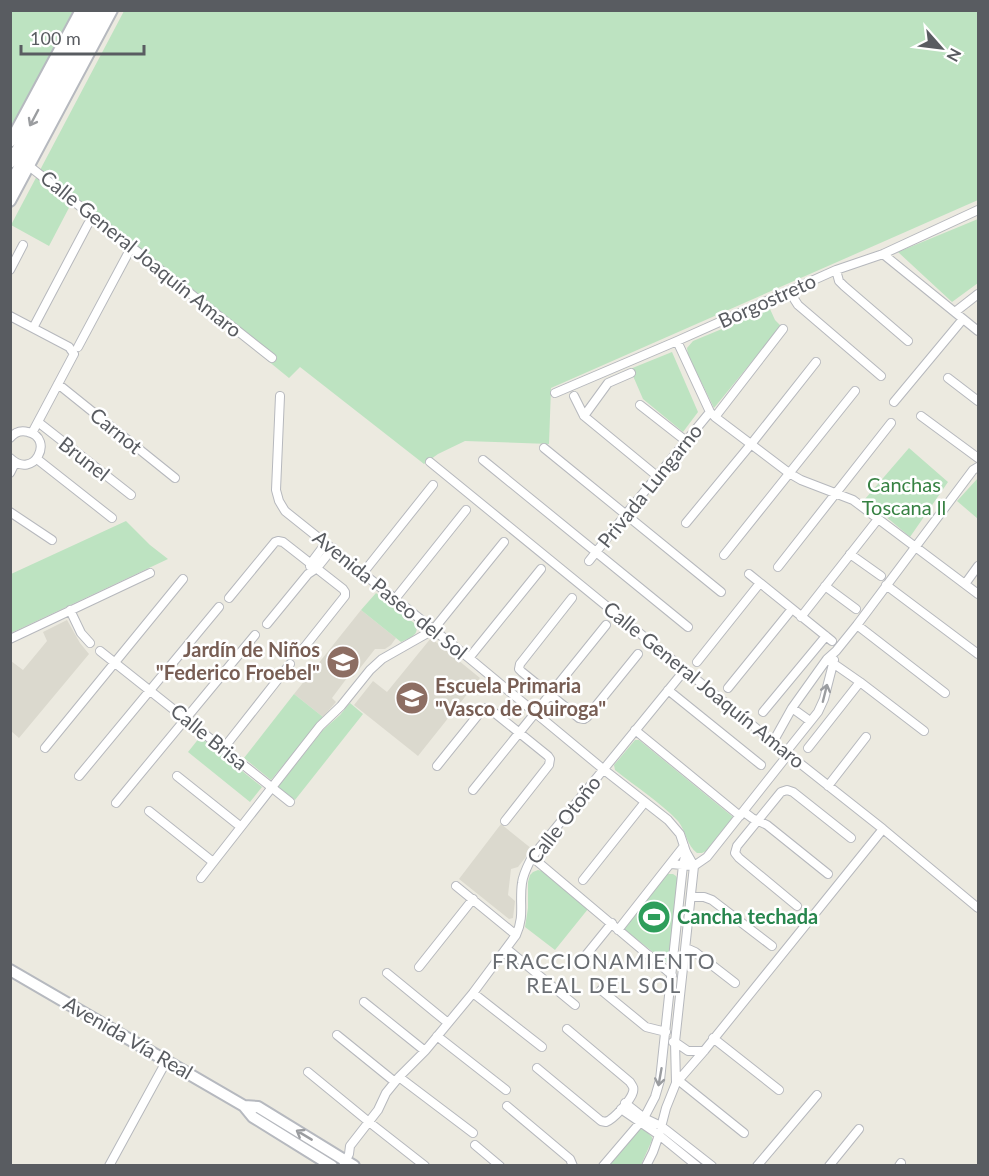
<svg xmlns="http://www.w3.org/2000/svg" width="989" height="1176" viewBox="0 0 989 1176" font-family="Lato,sans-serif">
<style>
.education{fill:#dbd9ce}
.green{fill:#bde3c1}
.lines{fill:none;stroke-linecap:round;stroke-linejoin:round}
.minor-casing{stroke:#b6b8bd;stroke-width:10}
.secondary-casing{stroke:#b6b9bf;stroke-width:14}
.minor{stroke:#fff;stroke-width:8}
.secondary{stroke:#fff;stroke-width:10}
.oneway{stroke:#9b9da0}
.labels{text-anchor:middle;stroke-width:5;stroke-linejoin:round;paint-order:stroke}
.street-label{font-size:20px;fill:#595c61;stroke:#fff}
.park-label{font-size:20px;fill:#378243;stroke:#fff}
.education-label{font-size:20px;font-weight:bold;fill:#785e54;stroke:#fff;text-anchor:end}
.leisure-label{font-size:20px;font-weight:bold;fill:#27864d;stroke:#fff;text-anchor:start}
.neighbourhood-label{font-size:21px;letter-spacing:1.5px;fill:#6a6e73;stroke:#fff}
</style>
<rect width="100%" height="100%" fill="#eceae0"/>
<path class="education" d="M361 610 396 638 391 645 385 649H375L353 677 350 674 332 698 336 702 323 717 294 694Z
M67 620 80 643 89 654 19 738 11 731V661L23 670 47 641 43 632Z
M431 638 480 678 418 756 354 705 373 681 387 692Z
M501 824 532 849 518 867 511 869 508 895 515 901 513 918 509 919 459 879Z"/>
<path class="green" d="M11 10 73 11 11 129 10 11Z
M124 11H978V200L551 388 549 444 465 441 438 454 424 464 300 367 289 378 72 202 49 246 11 225Z
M978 219V283L952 302 898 252Z
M770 309 775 320 781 326 714 408 688 355 687 348 693 341Z
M672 352 698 412 683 432 643 399 630 369Z
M909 448 948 482 910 537 865 499Z
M978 478V519L957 501Z
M126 521 150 545 168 559 11 633V574Z
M376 593 414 623C422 634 410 638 401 642L361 610Z
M294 694 323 717 271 780 244 758Z
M350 703 363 714 295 800 278 787 323 730 340 715Z
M200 737 262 787 250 802 188 752Z
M635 740H639L733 817 706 851 702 853H697C687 846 686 831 678 821 660 802 636 787 615 770L614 765Z
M538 870 542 871 588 909 555 950 525 927 528 908V882L530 875 533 872Z
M667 874H673L676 876 678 880 670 963H667L625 930V926Z
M641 1129 645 1130 652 1137V1140L641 1165 607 1166 638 1131Z"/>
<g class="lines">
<g class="minor-casing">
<path id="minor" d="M10 151 272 358
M883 254 978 331
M10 270 23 245
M836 270 839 281 844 286 908 341
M789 291 798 305 881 376
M955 312 978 294
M10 316 69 347 74 354 32 433
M33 328 88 224
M677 341 710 412 715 417 789 473 801 480 853 500 978 594
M78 347 132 246
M948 378 978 401
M58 384 175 478
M555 393 677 341 836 270 883 254 978 210
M280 396 276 490 279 501 285 511 469 658 603 769 668 820 680 834 686 852 694 866 675 1042 676 1083 666 1108 659 1135 653 1152 646 1166
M574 396 584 416 657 476
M894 402 963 319
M640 405 686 441
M584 416 608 383 631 373
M921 416 978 458
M715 417 783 329
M38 422 131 495
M10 438C15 432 21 430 28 432 55 438 34 481 10 458
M544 448 721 592
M37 459 112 518
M483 460 688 627
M430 462 773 742 883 829 978 908
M10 473 15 463
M10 512 52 540
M686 523 752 443 816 362
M850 554 881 576
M724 555 855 391
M589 561 626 514 710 412
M310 566 311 563 326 543
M778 567 891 423
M363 573 433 485
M749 574 832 641
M965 584 978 566
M886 585 978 654
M825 586 856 609
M229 598 275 542 278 541 283 542 343 589 345 592V596L299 654
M572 598 520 664 519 669 522 672 579 718 584 719 587 717 638 654
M395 599 466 510
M70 610 81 633 90 643
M801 617 878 519
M267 624 308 574 317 568 333 548
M857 625 945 693
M10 639 150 573
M100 651 290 802
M469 658 541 569
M827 659 860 682 924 731
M697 662 760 583
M728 688 792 609
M668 690 761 765
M792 708 810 721
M763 712 826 636
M635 730 740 816
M773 742 792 708 827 659 836 651 857 625 973 470 978 467
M45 748 183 579
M808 748 860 682
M223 749 290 664
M786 752 818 712 824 699 834 660
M437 766 482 710 486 708 491 710 548 756 550 759 549 765 505 821
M79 776 219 607
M177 776 241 827
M828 786 866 737
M473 790 606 625
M116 803 255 635
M149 811 213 862
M744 812 752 818 767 825 828 874
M532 857 672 975
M671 864 694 866 707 857 783 761
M201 878 320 726 341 706 370 670 382 659 433 630 504 542
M583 880 645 802
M456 886 516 935
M691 897H704L712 900 772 946
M797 906 739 858 735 853 737 846 781 792 787 790 793 792 851 838
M618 930 684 846
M686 948 695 952 735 983
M507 949 575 1005
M578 965 612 923
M419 967 473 899
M387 973 448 1023
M601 990 646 1027 666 1032
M473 993 542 1047
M364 1002 425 1051
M337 1035 395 1082
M437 1036 506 1090
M713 1038 779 1090
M673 1042H675L688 1051H704
M537 1068 601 1121 606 1122C614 1119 631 1100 633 1092 634 1087 633 1087 630 1082L567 1029
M308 1072 369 1122 425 1166
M399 1077 473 1133
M678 1080 744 1133
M676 1083 704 1051 883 829
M625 1103 644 1118 661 1126 712 1166
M507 1106 570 1159 573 1166
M621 1109 659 1135 697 1166
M475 1145 500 1166
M109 1166 167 1060
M343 1166 349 1154 350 1146 378 1110 386 1093 399 1077 425 1051 473 993 516 935C525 916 519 903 522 883 523 874 528 865 532 857L679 677
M603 1166 644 1118 655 1097 660 1080 683 865 686 852
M757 1166 817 1095
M829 1166 859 1129
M899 1166 901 1163"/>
</g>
<g class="secondary-casing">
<path id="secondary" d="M10 142 81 10
M10 163 92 10
M10 184 103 10
M10 201 112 10
M10 970 244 1106 253 1117 332 1166
M244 1106 258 1107 354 1166"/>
</g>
<use href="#minor" class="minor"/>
<use href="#secondary" class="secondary"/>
</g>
<defs><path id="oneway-shaft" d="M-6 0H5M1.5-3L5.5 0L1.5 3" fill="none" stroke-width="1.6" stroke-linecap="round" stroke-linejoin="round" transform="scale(1.5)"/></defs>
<g class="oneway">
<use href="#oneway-shaft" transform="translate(34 118) rotate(118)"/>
<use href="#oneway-shaft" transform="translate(825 693) rotate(-76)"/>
<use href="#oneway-shaft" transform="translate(660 1077) rotate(100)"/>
<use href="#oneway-shaft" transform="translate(304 1135) rotate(-149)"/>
</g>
<defs>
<g id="school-disc" transform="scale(1.725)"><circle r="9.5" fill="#8d6e63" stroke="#fff"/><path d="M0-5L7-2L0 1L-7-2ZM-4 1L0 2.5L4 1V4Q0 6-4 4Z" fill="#fff"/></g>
<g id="stadium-disc" transform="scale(1.725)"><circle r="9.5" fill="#2e9e5b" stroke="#fff"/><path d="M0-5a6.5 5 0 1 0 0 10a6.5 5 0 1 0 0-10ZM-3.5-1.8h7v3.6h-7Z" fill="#fff"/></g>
</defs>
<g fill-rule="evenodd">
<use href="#school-disc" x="343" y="662"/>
<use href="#school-disc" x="412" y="698"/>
<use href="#stadium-disc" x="654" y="917"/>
</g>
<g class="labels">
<g class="street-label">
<text transform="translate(141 254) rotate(39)" y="7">Calle General Joaquín Amaro</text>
<text transform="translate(767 301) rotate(-24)" y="7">Borgostreto</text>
<text transform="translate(116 431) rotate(39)" y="7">Carnot</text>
<text transform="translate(84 459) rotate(38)" y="7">Brunel</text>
<text transform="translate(650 486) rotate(-51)" y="7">Privada Lungarno</text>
<text transform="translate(390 595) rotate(39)" y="7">Avenida Paseo del Sol</text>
<text transform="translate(704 685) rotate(39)" y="7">Calle General Joaquín Amaro</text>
<text transform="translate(209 737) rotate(39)" y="7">Calle Brisa</text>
<text transform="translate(564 820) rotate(-52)" y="7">Calle Otoño</text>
<text transform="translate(128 1038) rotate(30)" y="7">Avenida Vía Real</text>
</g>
<g class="park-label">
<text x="904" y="492">Canchas<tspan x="904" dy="23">Toscana ll</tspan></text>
</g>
<g class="education-label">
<text x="320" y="657">Jardín de Niños<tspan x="320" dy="23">"Federico Froebel"</tspan></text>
<text x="435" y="693" text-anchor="start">Escuela Primaria<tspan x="435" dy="23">"Vasco de Quiroga"</tspan></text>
</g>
<g class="leisure-label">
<text x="677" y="924">Cancha techada</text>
</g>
<g class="neighbourhood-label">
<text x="604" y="969">FRACCIONAMIENTO<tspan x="604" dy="24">REAL DEL SOL</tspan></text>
</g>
</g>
<rect width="989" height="1176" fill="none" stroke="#595c61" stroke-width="24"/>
<g transform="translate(941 48) rotate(118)" stroke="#ffffff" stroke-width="4.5" paint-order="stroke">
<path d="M0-4.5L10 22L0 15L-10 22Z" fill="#595c61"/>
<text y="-9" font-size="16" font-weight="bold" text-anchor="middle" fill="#595c61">N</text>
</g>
<path d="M21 45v9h123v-9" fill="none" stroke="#595c61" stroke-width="3"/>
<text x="30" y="45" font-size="18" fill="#595c61" stroke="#ffffff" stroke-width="4.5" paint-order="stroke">100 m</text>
</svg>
